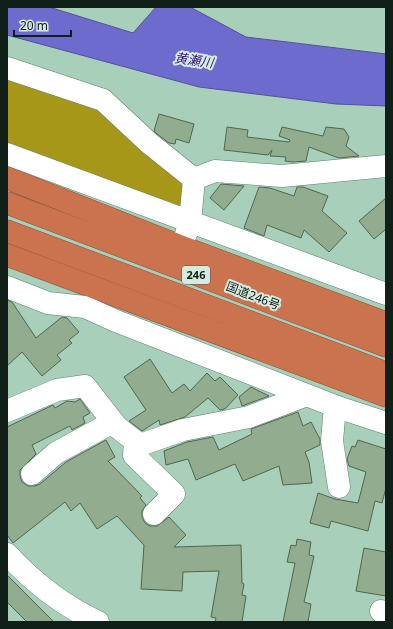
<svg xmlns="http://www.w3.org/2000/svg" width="393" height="629" viewBox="0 0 393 629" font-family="'Noto Sans','Noto Sans JP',sans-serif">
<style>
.green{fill:#a69719}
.water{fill:#6d6bce;stroke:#515497}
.building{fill:#92ac8f;stroke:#4f674c}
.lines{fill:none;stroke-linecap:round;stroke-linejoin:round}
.minor-casing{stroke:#5c816e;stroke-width:23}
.highway-casing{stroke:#8a553b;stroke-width:23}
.minor{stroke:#fff;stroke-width:22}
.highway{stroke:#cb724f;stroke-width:22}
.labels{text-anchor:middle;stroke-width:4;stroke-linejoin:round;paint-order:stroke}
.shield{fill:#d7eadf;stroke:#4c5c53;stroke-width:1}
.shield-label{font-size:11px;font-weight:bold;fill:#101f17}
.street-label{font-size:12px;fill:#101f17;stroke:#d7eadf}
.water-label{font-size:13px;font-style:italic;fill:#31148d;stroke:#d7eadf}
</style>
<rect width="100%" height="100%" fill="#a8cfba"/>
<path class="green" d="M7 71 90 99 192 177 182 224 7 159Z"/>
<path class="water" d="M7 7H49L133 33 156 7H190L246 37 386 54V106L336 104 199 87 7 35Z"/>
<path class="building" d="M159 114 194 124 189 143 176 139 175 144 169 143 157 134 154 131Z
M227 127 248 130 247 137 289 142 290 140 279 136 282 127 323 136 326 127 344 129 349 137 346 146 359 156 339 158 309 147 306 161 293 162 285 161 286 157 270 156 272 150 268 155 224 150Z
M221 184 244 186 224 210 210 198Z
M259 187 270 188 294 196 297 187H303L328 196 322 211 347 233 329 252 304 230 301 238 267 225 264 236 244 228Z
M386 198V229L374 239 359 221Z
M7 300 12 302 36 338 62 317 67 318 79 332 69 340 72 343 57 355 61 360 42 376 22 352 7 366Z
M150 359 172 393 184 384 190 391 207 373 215 381 220 377 238 395 225 409 220 410 208 398 185 417 160 425 159 420 142 431 129 421 146 410 124 377Z
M251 387 269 396 242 406 239 397Z
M80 399 90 413 83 417 85 423 72 430 70 426 32 445 36 454 20 470V476L22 482 28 486H35L40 484 66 462 106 440 115 457 108 461 142 496 140 498 146 505 142 511V517L145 523 150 526H157L169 517 186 535 174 547 241 545 242 583 244 584 242 595 246 596 242 622H215L216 618 211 617 219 571 183 572 182 591 141 589 144 545 117 516 97 529 80 503 71 511 65 502 13 543 7 535V427L53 405 55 408 67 401 75 402Z
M298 412 303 426 311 422 320 439V445L305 452 309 462 312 483 283 485 279 466 243 481 235 464 196 480 188 459 166 465 164 451 187 442 213 437 219 450 252 434 251 429Z
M358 440 386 449V488L382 503 375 501 368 531 331 521 329 528 310 523 318 493 335 499 358 503 366 472 349 466 347 459 352 446 355 447Z
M297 539 311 542 309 555 314 556 304 602 311 604 308 622H283L295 563 287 562 291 545 296 546Z
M364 548 386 552V596L356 591Z
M7 575 54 622H27L7 602Z"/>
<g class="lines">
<g class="minor-casing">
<path id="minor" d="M7 68 103 100 149 143 194 179 190 222 186 234
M7 154 386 294
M194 179 215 171 282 176 386 166
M7 287 48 303 85 307 116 321 340 408 386 423
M335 406 332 441 339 487
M7 411 57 390 85 386 117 427 140 445 183 430 249 417 307 395
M135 441 134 455 174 494 154 514
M32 474 56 453 113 422
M7 554C32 581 64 606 98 622
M381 611 386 616"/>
</g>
<g class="highway-casing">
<path id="highway" d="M7 178 182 247 386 323
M7 203 386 346
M7 231 386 373
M7 255 386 396"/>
</g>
<use href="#minor" class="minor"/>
<use href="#highway" class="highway"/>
</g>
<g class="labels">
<rect class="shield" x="182" y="266" width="28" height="18" rx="3"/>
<g class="shield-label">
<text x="196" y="279">246</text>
</g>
<g class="street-label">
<text transform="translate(253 296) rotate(21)" y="4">国道246号</text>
</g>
<g class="water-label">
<text transform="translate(194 60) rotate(8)" y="5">黄瀬川</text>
</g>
</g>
<rect width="393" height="629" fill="none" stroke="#101f17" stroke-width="16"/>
<path d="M14 30v6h57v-6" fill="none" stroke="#101f17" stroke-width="2"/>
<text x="20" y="30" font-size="12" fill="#101f17" stroke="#d7eadf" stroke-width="3" paint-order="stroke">20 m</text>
</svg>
